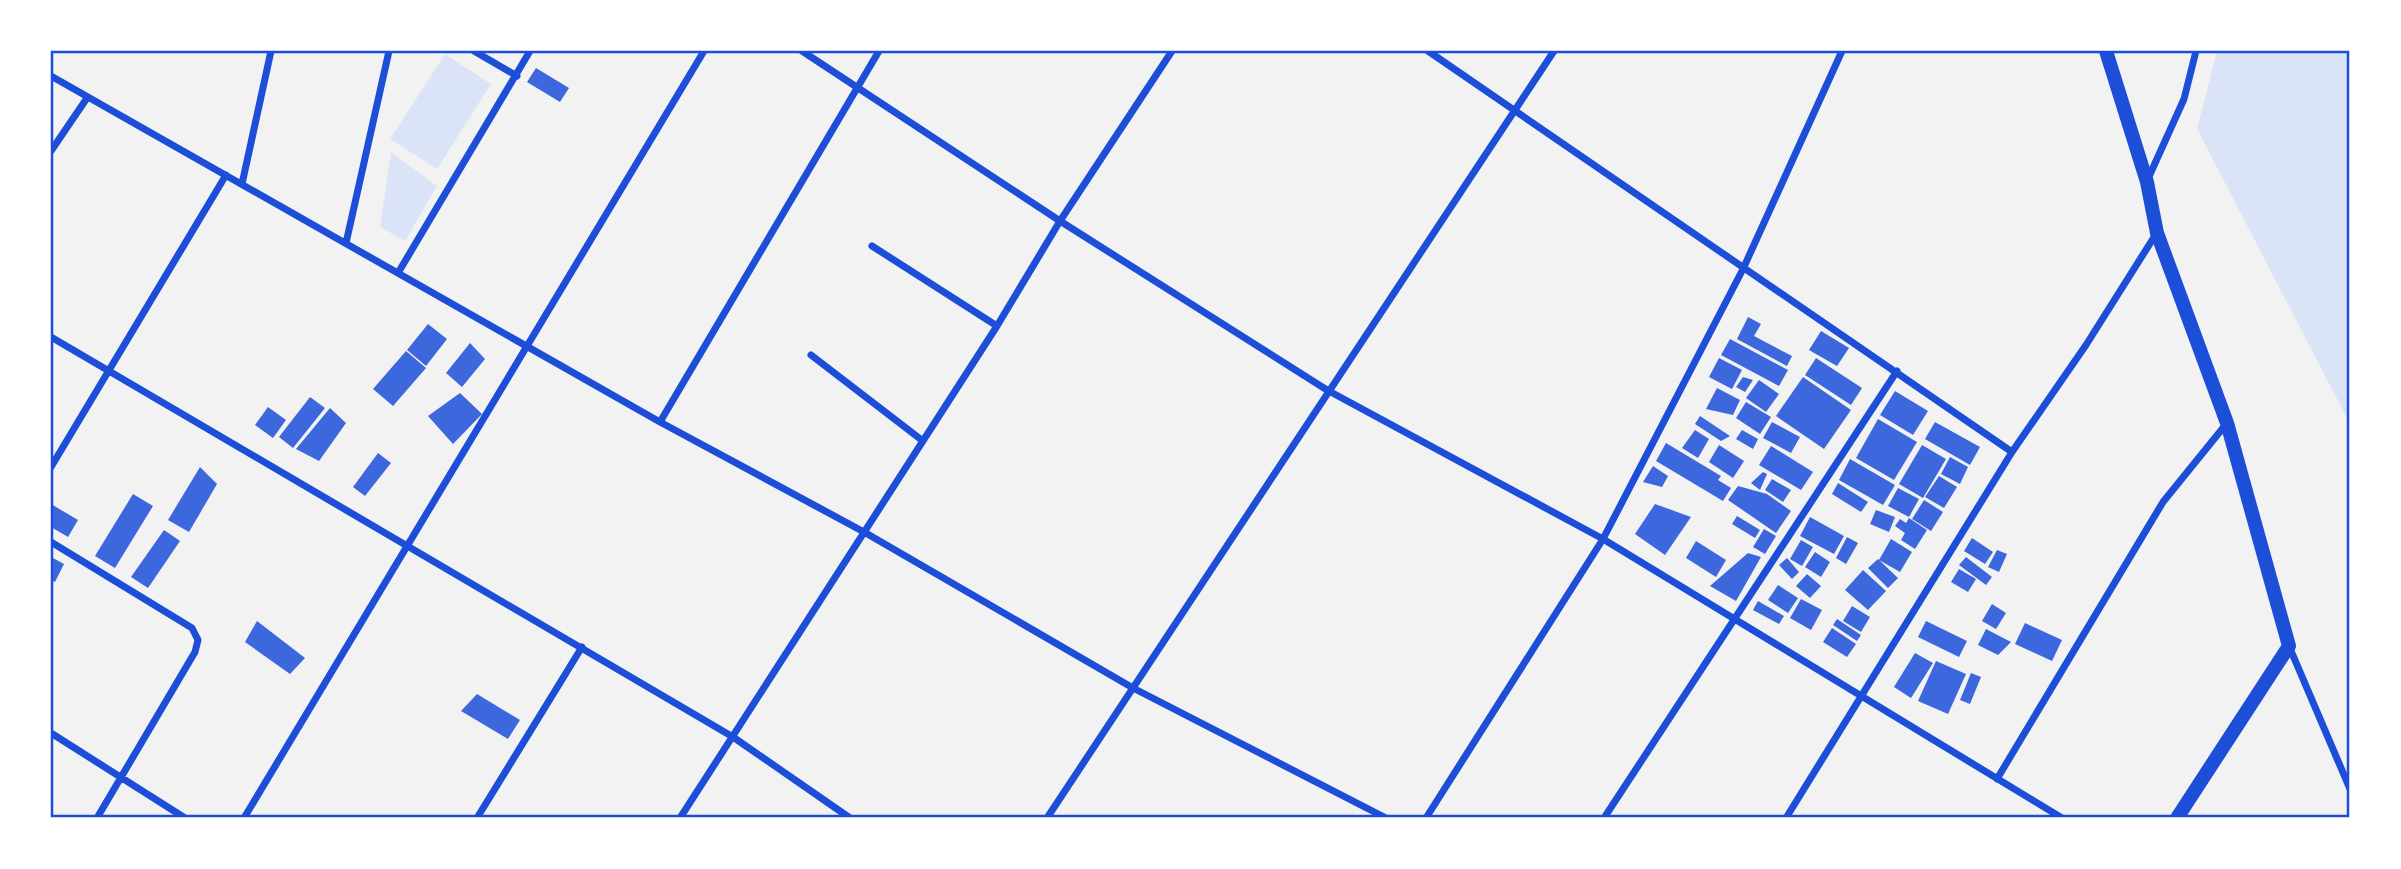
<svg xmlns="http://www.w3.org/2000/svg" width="2401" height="869" viewBox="0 0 2401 869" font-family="'Nunito Sans',sans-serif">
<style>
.green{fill:#dbe4f7}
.building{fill:#3d67dc}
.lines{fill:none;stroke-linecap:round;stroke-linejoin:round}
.minor{stroke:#1d4ed8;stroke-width:7}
.secondary{stroke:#1d4ed8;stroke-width:14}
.neatline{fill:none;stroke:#1d4ed8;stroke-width:2.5}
</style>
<rect width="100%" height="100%" fill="#f2f2f2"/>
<path class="green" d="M2217 51H2350V424L2197 129Z
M445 54 491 84 437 169 390 139Z
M391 152 437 186 405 241 380 227Z"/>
<path class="building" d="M536 68 569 88 560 102 527 82Z
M1748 317 1761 324 1754 336 1792 356 1787 366 1737 339Z
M428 324 447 339 426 366 407 350Z
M1821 331 1849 348 1837 366 1809 350Z
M1730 339 1788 370 1779 386 1721 355Z
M470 343 485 359 462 387 446 373Z
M406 351 426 368 393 406 373 389Z
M1719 358 1742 370 1732 389 1709 377Z
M1816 358 1862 388 1851 405 1805 375Z
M1743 377 1753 380 1745 392 1736 387Z
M1803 377 1851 410 1824 449 1776 416Z
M1759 380 1779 394 1766 412 1746 398Z
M1717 388 1740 400 1733 415 1706 409Z
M1895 391 1928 411 1913 435 1880 415Z
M460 393 482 414 453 444 428 416Z
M310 397 325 408 293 448 279 437Z
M1746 402 1771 417 1760 434 1736 418Z
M268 407 286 420 273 438 255 425Z
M330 408 346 423 319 461 296 449Z
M1700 416 1730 436 1721 441 1695 424Z
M1878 419 1917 442 1894 480 1856 458Z
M1772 422 1800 437 1791 453 1763 438Z
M1935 422 1980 447 1970 465 1925 439Z
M1695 430 1709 439 1698 458 1682 448Z
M1742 430 1758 439 1753 449 1736 439Z
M1666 443 1721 476 1718 480 1731 488 1723 501 1656 461Z
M1719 445 1744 461 1733 478 1709 462Z
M1922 445 1946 459 1923 498 1899 484Z
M1771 446 1813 472 1801 490 1759 465Z
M378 453 391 463 365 496 353 487Z
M1950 457 1968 467 1960 484 1941 474Z
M1850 459 1895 485 1883 505 1839 480Z
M1653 466 1668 476 1662 487 1643 482Z
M200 467 217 484 189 532 168 520Z
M1763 472 1767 474 1760 490 1751 483Z
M1939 476 1957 487 1944 508 1925 497Z
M1772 479 1791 490 1783 502 1765 490Z
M1838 483 1868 502 1861 512 1832 494Z
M1738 486 1767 494 1791 511 1776 533 1728 500Z
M1898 488 1919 499 1909 517 1888 506Z
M133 494 153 506 115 568 95 556Z
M1924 500 1943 512 1931 531 1912 519Z
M51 504 78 520 68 537 51 527Z
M1655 504 1691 517 1665 555 1635 534Z
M1876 510 1895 517 1889 532 1870 524Z
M1737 516 1760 530 1755 538 1732 524Z
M1810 517 1844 536 1834 554 1800 536Z
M1909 518 1927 530 1915 549 1901 540 1905 533 1895 526 1900 519 1906 523Z
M1764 529 1776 536 1765 554 1753 547Z
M164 530 180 541 148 588 131 577Z
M1847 537 1858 543 1846 564 1836 558Z
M1972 538 1993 552 1985 564 1964 551Z
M1891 539 1912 552 1900 572 1879 560Z
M1801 540 1813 547 1802 566 1790 559Z
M1696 541 1726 560 1716 577 1686 558Z
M1997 550 2007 554 1999 572 1988 567Z
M1815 552 1830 562 1821 577 1805 567Z
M1748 553 1761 557 1736 601 1710 586Z
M51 557 64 564 55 582 51 580Z
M1966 557 1992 577 1986 585 1959 565Z
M1787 558 1799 572 1792 579 1779 565Z
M1878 559 1898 578 1888 588 1868 568Z
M1959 569 1976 579 1968 592 1951 582Z
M1863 570 1886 591 1868 610 1845 590Z
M1807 574 1821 586 1810 598 1796 586Z
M1778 585 1798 598 1788 613 1768 600Z
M1801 599 1822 610 1811 630 1790 618Z
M1758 601 1784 616 1779 624 1753 610Z
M1992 604 2006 613 1996 629 1982 621Z
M1852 606 1870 617 1861 632 1843 621Z
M1837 619 1861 635 1857 641 1833 625Z
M257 621 305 658 290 674 245 642Z
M1926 621 1967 641 1959 657 1918 637Z
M2025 623 2062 640 2052 661 2015 644Z
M1832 628 1856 644 1847 657 1823 642Z
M1986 629 2011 642 1998 655 1978 645Z
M1915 653 1933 663 1911 698 1894 687Z
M1936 661 1966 674 1948 714 1918 701Z
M1971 673 1981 677 1970 704 1960 700Z
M477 694 520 720 508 739 461 711Z"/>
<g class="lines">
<path class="minor" d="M474 51 517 76
M802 51 1060 221 1327 390 1603 539 2062 818
M1428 51 2012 452
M51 76 660 422 864 532 1133 688 1386 818
M51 151 87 98
M2147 181 2184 99 2196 51
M242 184 271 51
M346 243 389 51
M872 246 997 326
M398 273 530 51
M51 337 733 737 850 818
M811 355 923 441
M660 422 879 51
M51 467 226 175
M51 542 192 628 198 640 195 652 97 818
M2289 646 2350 789
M51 733 185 818
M1997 779 2163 502 2227 423
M244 818 704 51
M477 818 582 647
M680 818 997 326 1060 221 1172 51
M1047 818 1554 51
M1426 818 1603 539 1743 269 1842 51
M1604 818 1897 371
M1786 818 2012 452 2086 345 2156 234"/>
<path class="secondary" d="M2106 51 2147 182 2157 233 2227 423 2289 646 2177 818"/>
</g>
<rect width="2401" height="869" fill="none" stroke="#ffffff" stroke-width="105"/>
<rect x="52" y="52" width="2296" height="764" class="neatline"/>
</svg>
